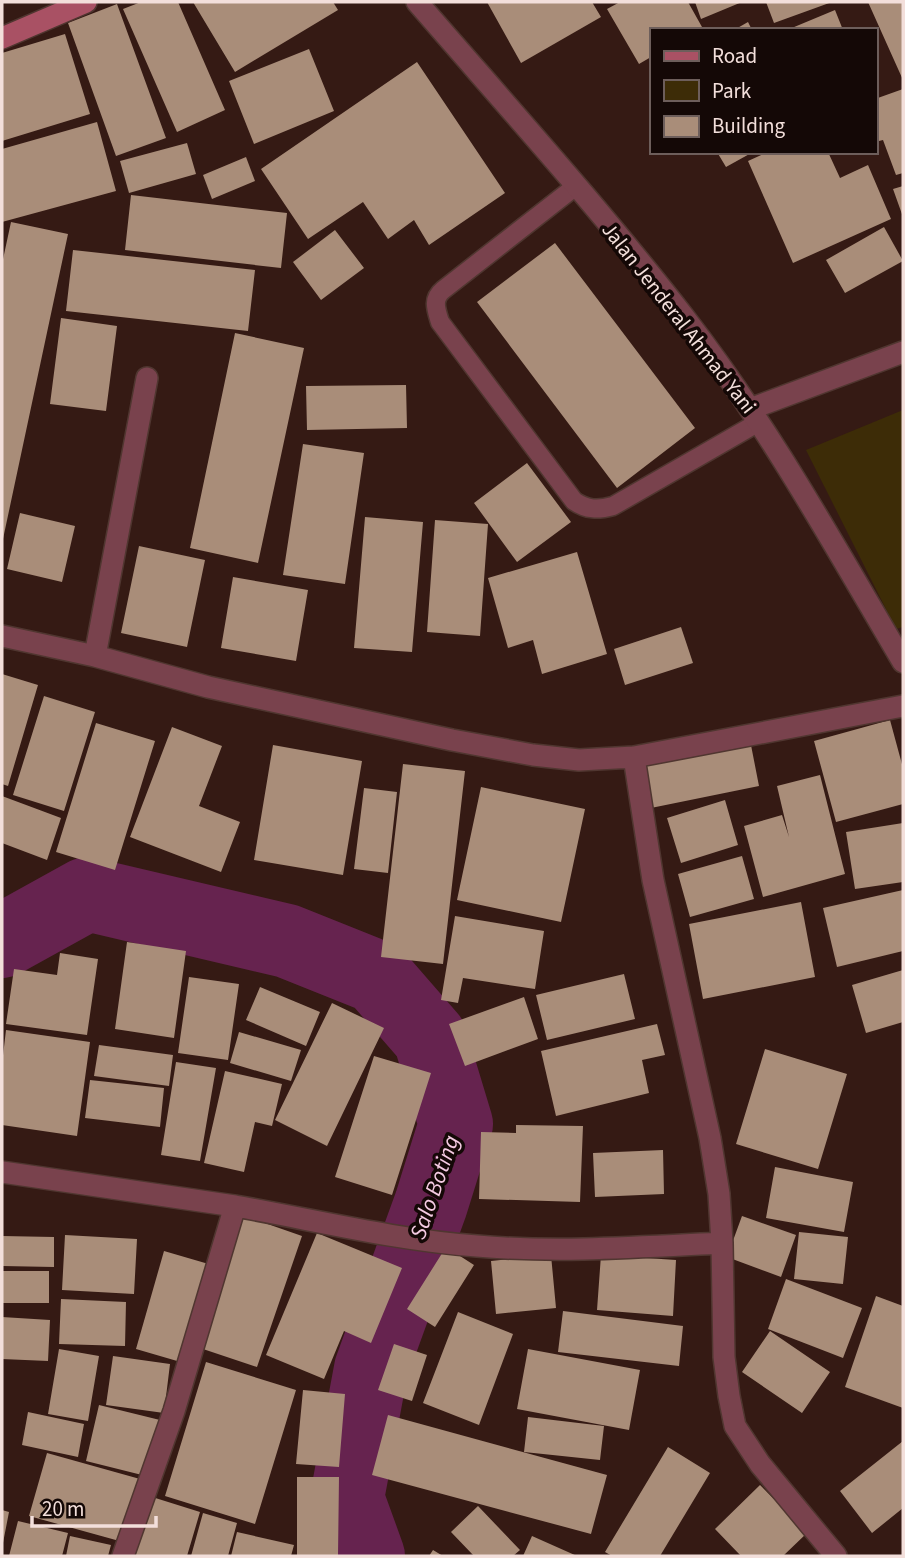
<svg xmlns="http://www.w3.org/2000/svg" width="905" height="1558" viewBox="0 0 905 1558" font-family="'Source Sans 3',sans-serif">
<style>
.green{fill:#3d2c07}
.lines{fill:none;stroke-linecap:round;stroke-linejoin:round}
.river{stroke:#66234f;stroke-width:74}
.building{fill:#a98d79}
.lane-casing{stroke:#503630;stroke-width:21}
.street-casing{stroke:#503630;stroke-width:24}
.secondary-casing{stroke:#503630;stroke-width:24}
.lane{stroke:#79424d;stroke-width:18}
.street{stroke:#79424d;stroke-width:21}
.secondary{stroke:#a95164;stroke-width:21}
.labels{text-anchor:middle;stroke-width:7;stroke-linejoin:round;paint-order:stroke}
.street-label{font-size:21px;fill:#f3dfdb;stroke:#140806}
.water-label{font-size:23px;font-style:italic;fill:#f5cbe3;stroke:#140806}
</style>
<rect width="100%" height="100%" fill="#351a14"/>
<path class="green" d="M903 410V627L896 629 806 450Z"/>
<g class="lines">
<path class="river" d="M2 941 87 894 287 941 377 977 430 1038 456 1124 431 1204 371 1369 347 1498 368 1556"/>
</g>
<path class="building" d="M141 2H178L225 110 177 132 123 9Z
M193 2H333L338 10 235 72Z
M487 2H592L601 17 521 63Z
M620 2H688L702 27 698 30H651V57L639 64 607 9Z
M695 2H742L701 19Z
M766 2H832L774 23Z
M868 2H903V80Z
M117 4 166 138 116 156 68 23Z
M835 10 843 30H787Z
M748 22 752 30H734Z
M65 34 90 114 2 141V53Z
M309 49 334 111 254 144 229 81Z
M417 62 505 193 429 245 414 220 388 239 363 202 308 239 261 169Z
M903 89V173L896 175 883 140 875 142V99Z
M97 122 116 191 2 222V149Z
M187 143 196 174 129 193 120 161Z
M717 152H753L726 167Z
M768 152H828L840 178 868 165 891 219 793 263 748 161Z
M246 157 255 181 212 199 203 175Z
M903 186V217L893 189Z
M131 195 287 213 281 268 125 250Z
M11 222 68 234 3 539 2 264Z
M884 227 903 261 845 293 826 260Z
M335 230 364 268 321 300 293 262Z
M555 243 695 428 617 488 477 302Z
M73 250 255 270 248 331 66 311Z
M61 318 117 326 106 411 50 404Z
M235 333 304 348 258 563 190 548Z
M406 385 407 428 307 430 306 386Z
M303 444 364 453 345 584 283 575Z
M527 463 571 522 517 562 474 503Z
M20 513 75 526 62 582 7 569Z
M365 517 423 522 412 652 354 648Z
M435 520 488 524 480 636 427 632Z
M139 546 205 560 187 647 121 633Z
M577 552 607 654 542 674 533 640 508 648 488 578Z
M233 577 308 590 296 661 221 648Z
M681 627 693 663 625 685 614 649Z
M2 674 38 685 8 786 2 784Z
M44 696 95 712 64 811 13 795Z
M890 720 903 768V804L836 822 814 741Z
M96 723 155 741 115 870 56 852Z
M172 727 222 746 199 806 240 822 221 872 130 837Z
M750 740 759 786 646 809 636 763Z
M273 745 362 761 343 875 254 860Z
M403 764 465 771 443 964 381 957Z
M820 775 845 874 763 897 744 826 782 815 789 837 777 786Z
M481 787 585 809 561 922 457 900Z
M364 788 397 792 388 873 354 869Z
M2 796 61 818 47 860 2 843Z
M725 800 738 845 681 863 667 818Z
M903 823V882L855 889 846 832Z
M742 856 754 899 690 917 678 874Z
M903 890V951L837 967 823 908Z
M801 902 815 977 703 999 689 924Z
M455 916 544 931 535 989 463 978 458 1003 441 1000Z
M127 942 186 951 174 1038 115 1029Z
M60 953 98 959 87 1035 6 1024 14 969 57 975Z
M903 970V1022L866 1033 852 985Z
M624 974 635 1019 547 1040 536 995Z
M189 977 239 984 228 1060 178 1053Z
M260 987 320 1012 306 1046 246 1020Z
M524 997 538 1039 465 1066 449 1024Z
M332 1003 384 1028 327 1146 275 1120Z
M657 1024 665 1055 642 1060 649 1093 556 1116 541 1051Z
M6 1030 90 1042 77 1136 2 1125V1064Z
M239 1032 301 1050 291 1081 230 1063Z
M99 1045 173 1055 169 1086 94 1076Z
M765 1049 847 1074 818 1169 736 1144Z
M374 1056 431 1073 392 1195 335 1177Z
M176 1062 216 1068 200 1161 161 1155Z
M225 1071 282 1084 272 1126 255 1122 244 1172 204 1163Z
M90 1080 164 1088 160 1127 85 1118Z
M516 1125 583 1126 580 1202 479 1199 481 1132 516 1133Z
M663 1150 664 1194 595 1197 593 1153Z
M775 1167 853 1182 844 1232 766 1218Z
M242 1215 302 1236 257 1367 197 1347Z
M742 1216 796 1235 781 1277 727 1257Z
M799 1232 848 1237 843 1284 794 1279Z
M317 1233 402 1268 371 1343 344 1331 324 1379 266 1355Z
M65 1235 137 1239 134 1294 62 1290Z
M2 1236 54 1237V1267L2 1266Z
M446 1247 474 1265 435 1327 407 1309Z
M164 1251 212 1265 184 1363 136 1349Z
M551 1255 556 1308 496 1314 491 1261Z
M601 1255 676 1260 673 1316 597 1310Z
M2 1271H49V1303H2Z
M786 1279 862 1308 843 1358 768 1329Z
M876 1296 903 1306V1408L845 1387Z
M61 1299 126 1302 125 1346 59 1344Z
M563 1311 683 1326 679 1366 558 1352Z
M458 1312 513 1334 479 1425 423 1403Z
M2 1317 50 1320 48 1361 2 1359Z
M770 1331 830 1372 802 1413 742 1372Z
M394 1344 427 1355 412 1401 378 1390Z
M59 1349 99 1356 88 1421 48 1414Z
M528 1349 640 1370 629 1430 517 1409Z
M113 1356 170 1364 164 1413 106 1405Z
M206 1362 296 1390 255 1524 165 1496Z
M303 1390 345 1394 339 1467 296 1464Z
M99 1405 160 1420 146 1476 86 1461Z
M28 1412 84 1424 78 1457 22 1445Z
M388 1415 607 1475 591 1534 372 1475Z
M528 1417 604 1426 600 1460 524 1452Z
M903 1441V1508L872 1533 840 1491Z
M668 1447 710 1473 660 1556H612L605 1552Z
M47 1453 140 1479 123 1542 29 1516Z
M297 1477H339L338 1556H297Z
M760 1485 807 1533 783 1556H741L715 1529Z
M149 1496 200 1512 187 1556H131Z
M478 1506 520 1550 513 1556H474L451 1532Z
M2 1510 9 1512 3 1543H2Z
M203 1513 237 1523 228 1556H191Z
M18 1521 68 1533 62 1556H9Z
M237 1532 294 1545 291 1556H231Z
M70 1536 111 1545 108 1556H66Z
M532 1536 577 1556H523Z
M433 1550 443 1556H429Z"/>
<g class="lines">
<g class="lane-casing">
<path id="lane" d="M576 186 443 290C432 299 436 309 440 322L574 501C587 510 598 510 613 506L759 422"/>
</g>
<g class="street-casing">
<path id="street" d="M417 2C507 106 600 209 684 317 768 425 834 545 903 662
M750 409 903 352
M2 636 95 656 208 687 452 740 533 755 579 760 634 757 903 706
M95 656 147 378
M634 757 653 880 710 1138 719 1194 722 1243 724 1357 729 1396 735 1426 760 1464 836 1556
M2 1172 235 1206 174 1411 123 1556
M235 1206C315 1220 396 1240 477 1246 558 1253 641 1247 722 1243"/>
</g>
<g class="secondary-casing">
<path id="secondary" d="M2 38 86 2"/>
</g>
<use href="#lane" class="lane"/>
<use href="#street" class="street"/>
<use href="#secondary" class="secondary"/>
</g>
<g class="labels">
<g class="street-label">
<text transform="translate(679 318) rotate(52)" y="7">Jalan Jenderal Ahmad Yani</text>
</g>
<g class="water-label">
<text transform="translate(434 1187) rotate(-71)" y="8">Salo Boting</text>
</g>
</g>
<rect width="905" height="1558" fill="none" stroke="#f3dfdb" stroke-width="7"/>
<rect x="650" y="28" width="228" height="126" fill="#140806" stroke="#6d5e5b" stroke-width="2"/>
<rect x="664" y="51" width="35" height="10" fill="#a95164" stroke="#6d5e5b" stroke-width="2"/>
<text x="712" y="63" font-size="21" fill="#f3dfdb">Road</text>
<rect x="664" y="80" width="35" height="21" fill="#3d2c07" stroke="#6d5e5b" stroke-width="2"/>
<text x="712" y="98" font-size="21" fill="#f3dfdb">Park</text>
<rect x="664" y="116" width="35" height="21" fill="#a98d79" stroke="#6d5e5b" stroke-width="2"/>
<text x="712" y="133" font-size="21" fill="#f3dfdb">Building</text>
<path d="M32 1516v10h124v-10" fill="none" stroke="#f3dfdb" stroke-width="3.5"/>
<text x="42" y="1516" font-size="21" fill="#f3dfdb" stroke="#140806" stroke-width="5" paint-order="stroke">20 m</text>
</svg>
